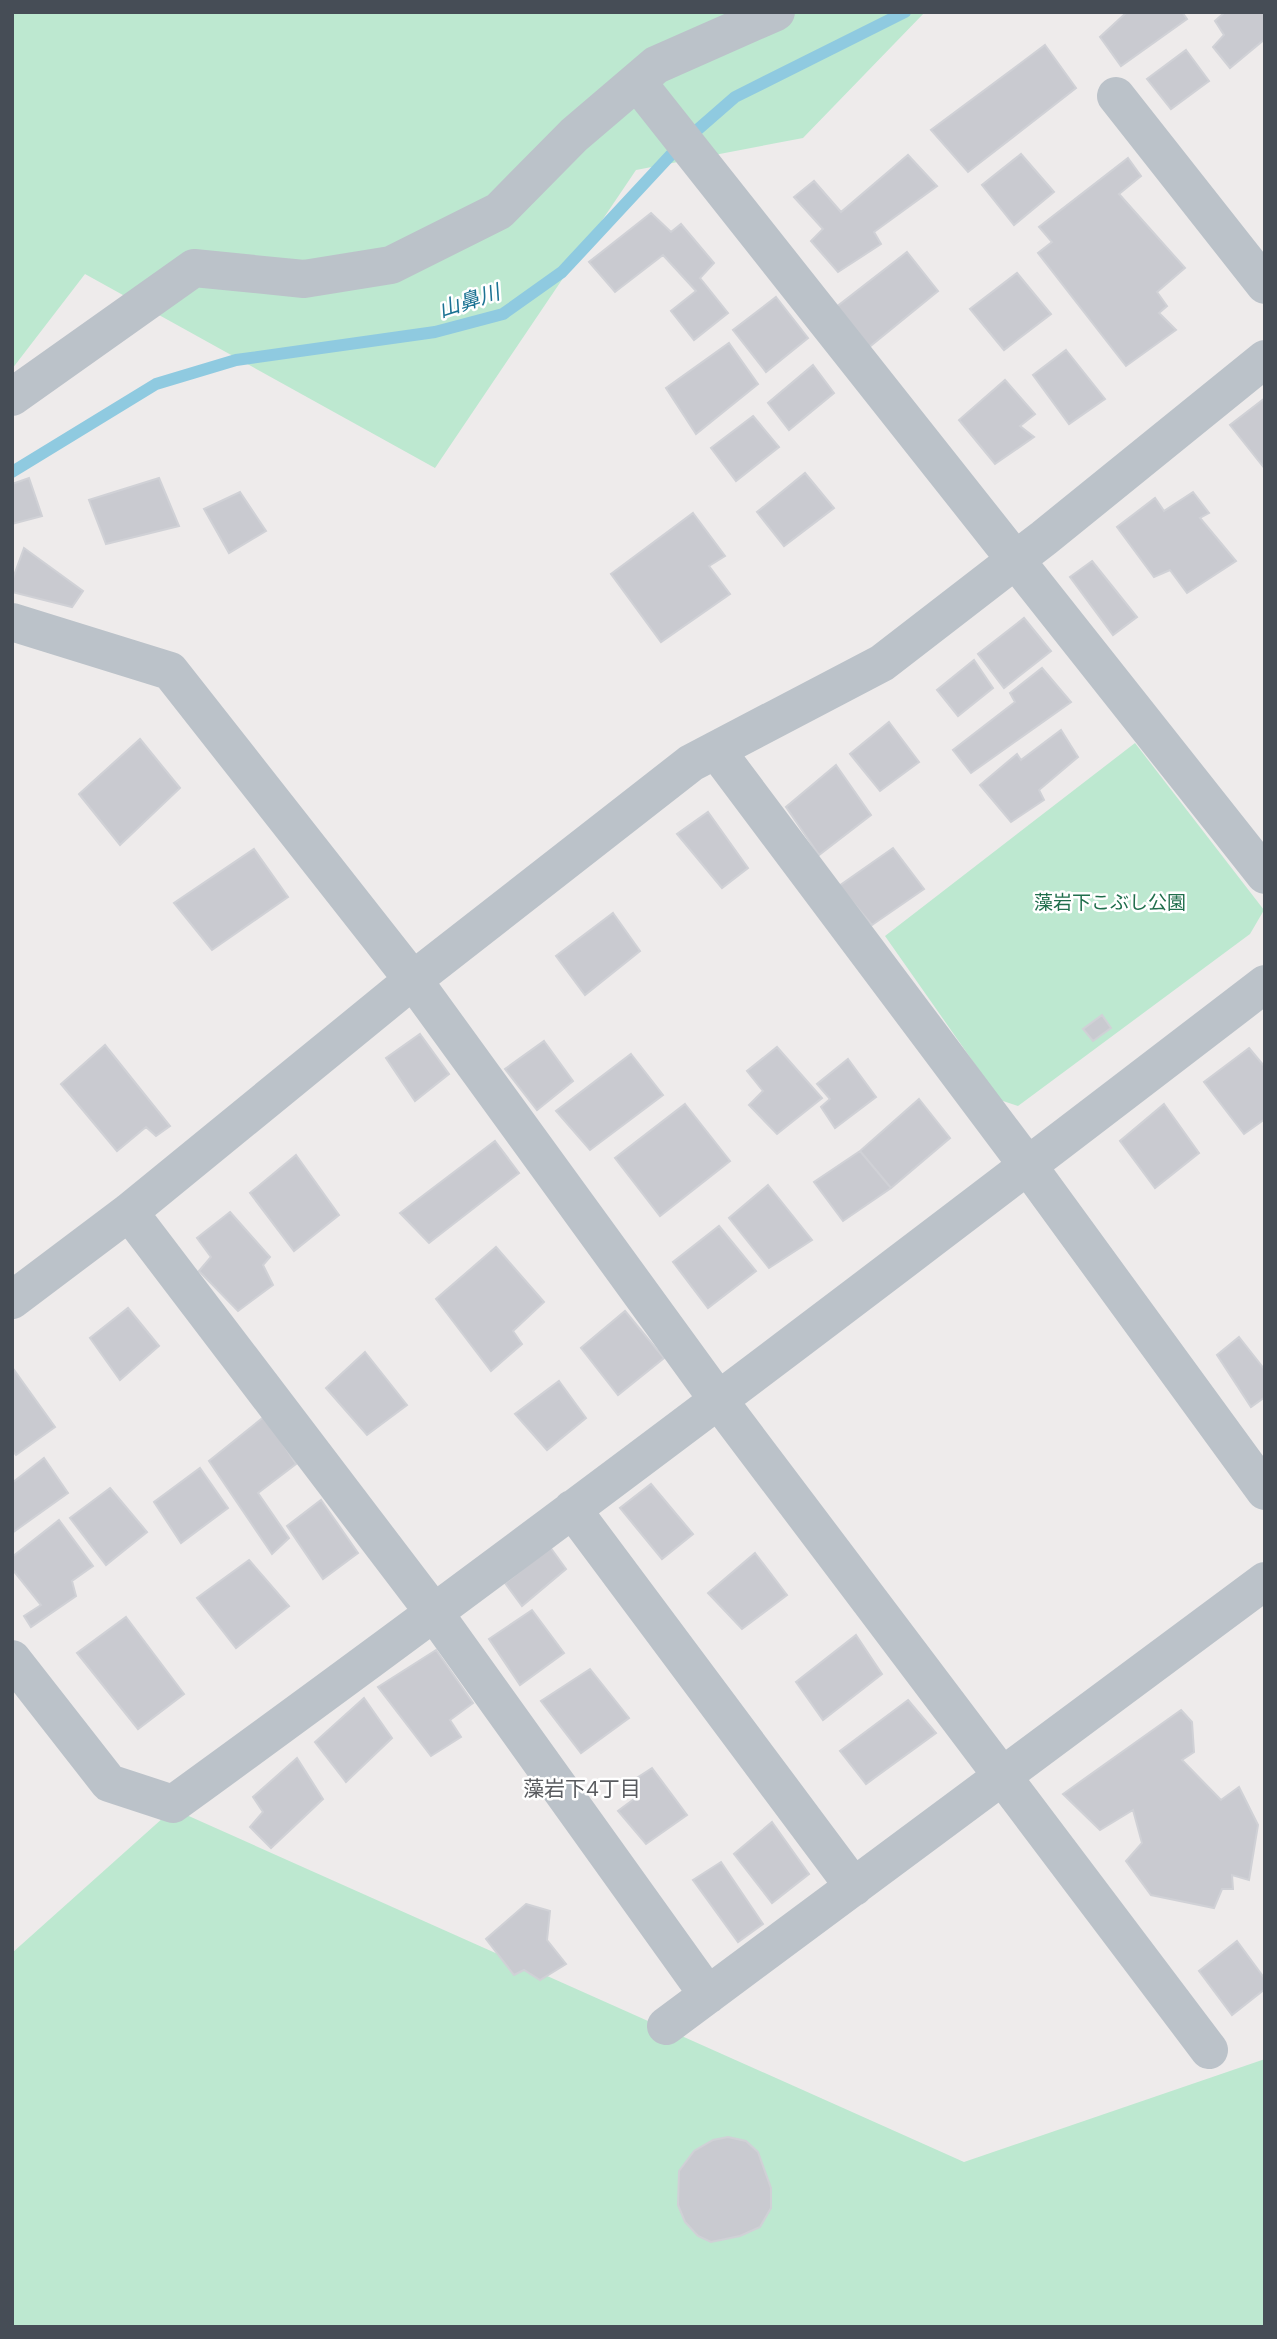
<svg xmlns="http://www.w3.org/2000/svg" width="1277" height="2339" viewBox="0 0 1277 2339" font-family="'DM Sans','Noto Sans JP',sans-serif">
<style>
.green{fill:#bde8d0}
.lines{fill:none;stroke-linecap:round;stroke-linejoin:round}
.stream{stroke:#8fcae0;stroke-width:12}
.building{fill:#c9cad0;stroke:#d0d1d6;stroke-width:2}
.street{stroke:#bbc2c9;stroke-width:38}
.labels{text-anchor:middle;stroke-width:5;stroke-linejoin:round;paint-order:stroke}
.park-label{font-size:19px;fill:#206e4c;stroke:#fff}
.water-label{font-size:21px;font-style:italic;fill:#1c7393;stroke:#fff}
.neighbourhood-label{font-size:21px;fill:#595b5f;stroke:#fff}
</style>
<rect width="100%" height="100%" fill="#eeebeb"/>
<path class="green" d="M12 12H925L803 138 636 170 435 468 85 274 12 369Z
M1135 743 1264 910 1250 934 1018 1106 1000 1100 885 936Z
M173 1809 964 2162 1265 2059V2327H12V1953Z"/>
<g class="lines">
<path class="stream" d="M12 472 156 384 236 360 435 332 503 314 562 272 680 145 735 97 905 12"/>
</g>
<path class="building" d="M1127 12H1182L1187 19 1121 66 1100 37Z
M1225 12H1265V39L1230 68 1213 47 1224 35 1215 21Z
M1045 45 1076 88 968 172 931 130Z
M1186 50 1209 81 1171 109 1147 79Z
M1021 154 1054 192 1014 225 982 185Z
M908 155 937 186 874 232 881 244 838 272 811 241 823 229 794 197 814 181 841 212Z
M1128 158 1141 176 1119 194 1185 268 1157 292 1167 306 1159 313 1176 330 1126 366 1038 253 1052 242 1039 227Z
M651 213 671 232 681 224 714 263 700 278 728 313 694 340 671 311 696 291 663 255 615 292 589 262Z
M907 252 938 291 868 348 835 308Z
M1017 273 1051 314 1004 350 970 309Z
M776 297 808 338 766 372 733 330Z
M729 343 758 384 696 434 666 388Z
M1066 350 1105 399 1069 424 1033 375Z
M813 365 834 393 789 430 768 403Z
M1005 380 1035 414 1020 426 1034 437 995 464 959 420Z
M1265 398V469L1230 425Z
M753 416 779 447 736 481 711 448Z
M805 473 834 508 784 546 757 512Z
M29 478 42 516 12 524V484Z
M159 478 179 526 106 544 89 500Z
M240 492 266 531 229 553 204 509Z
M1193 492 1209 513 1200 518 1236 561 1187 593 1170 570 1154 577 1117 527 1155 498 1164 511Z
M693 513 725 556 709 566 730 594 661 642 611 574Z
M24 548 83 591 72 607 12 592V581Z
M1092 561 1137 617 1113 635 1070 577Z
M1024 618 1051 651 1004 688 978 654Z
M974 660 993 688 958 716 937 690Z
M1042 668 1071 702 971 773 953 750 1015 702 1010 693Z
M889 722 919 762 880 791 850 754Z
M1061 730 1078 757 1039 790 1044 800 1011 822 980 785 1017 754 1021 760Z
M140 739 180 788 120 845 79 794Z
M836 765 871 815 819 855 786 807Z
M708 812 748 868 722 888 677 834Z
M893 848 924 889 872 925 839 886Z
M254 849 288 897 212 950 174 903Z
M613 913 640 951 585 995 556 956Z
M1102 1015 1111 1028 1093 1041 1083 1029Z
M420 1034 449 1074 415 1101 386 1058Z
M544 1041 573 1081 537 1110 505 1069Z
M105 1045 170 1126 156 1136 146 1127 117 1151 61 1084Z
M777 1047 822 1098 777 1134 749 1105 763 1091 747 1071Z
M1249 1048 1265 1067V1119L1244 1134 1204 1082Z
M631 1054 663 1095 590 1150 556 1111Z
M848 1059 876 1097 835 1128 821 1107 830 1099 817 1084Z
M919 1099 950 1138 891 1188 860 1151Z
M685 1104 730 1161 660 1216 615 1158Z
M1164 1104 1199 1153 1155 1188 1120 1141Z
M495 1141 519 1173 429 1243 400 1213Z
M860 1151 891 1188 843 1221 814 1182Z
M296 1155 339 1215 294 1251 250 1193Z
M768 1185 812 1240 769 1268 729 1218Z
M230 1212 270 1257 263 1265 273 1285 238 1311 199 1271 211 1257 197 1238Z
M719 1226 756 1271 708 1308 673 1262Z
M496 1247 544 1302 513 1331 522 1344 491 1371 436 1299Z
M128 1308 159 1346 120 1380 90 1338Z
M625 1311 664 1358 618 1395 581 1348Z
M1239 1337 1265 1370V1397L1251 1407 1217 1355Z
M365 1352 407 1405 367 1435 326 1388Z
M12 1367 55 1427 16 1455 12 1450Z
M559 1381 586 1418 547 1450 515 1414Z
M265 1416 296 1464 258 1493 289 1538 272 1554 209 1461Z
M44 1458 68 1493 12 1533V1483Z
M200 1468 228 1508 181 1543 154 1502Z
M651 1484 693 1534 662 1559 620 1508Z
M110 1488 147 1532 106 1565 70 1518Z
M321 1500 358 1553 323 1579 287 1526Z
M59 1520 93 1566 72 1581 76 1596 31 1627 24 1616 41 1605 12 1569V1557Z
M550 1547 566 1569 522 1606 505 1583Z
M755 1553 787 1595 742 1629 708 1593Z
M249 1560 289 1606 236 1648 197 1598Z
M532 1610 564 1653 520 1685 489 1639Z
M126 1617 184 1694 138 1729 77 1653Z
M856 1635 882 1674 823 1720 796 1682Z
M436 1650 473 1703 450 1720 461 1737 431 1756 378 1687Z
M590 1669 629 1718 581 1753 541 1701Z
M364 1698 392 1738 346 1782 315 1742Z
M908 1700 936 1733 866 1784 840 1751Z
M1181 1710 1192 1722 1194 1752 1182 1760 1221 1800 1239 1787 1258 1825 1249 1880 1232 1875 1233 1889H1222L1214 1908 1151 1895 1126 1861 1142 1843 1133 1810 1100 1830 1063 1794Z
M297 1758 323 1799 271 1848 250 1827 263 1812 253 1797Z
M652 1768 687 1815 646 1844 618 1811 638 1796 629 1783Z
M772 1822 809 1874 772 1903 734 1854Z
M721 1862 763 1924 738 1942 693 1880Z
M526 1904 550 1911 547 1940 566 1964 540 1980 524 1970 514 1975 486 1939Z
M1237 1941 1265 1979V1989L1232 2015 1199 1971Z
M728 2137 746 2141 758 2152 771 2188V2208L760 2227 740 2236 711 2242 698 2236 685 2222 678 2205 679 2171 694 2151 713 2140Z"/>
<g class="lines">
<path class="street" d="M637 82 1265 875
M1116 96 1265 285
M12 397 194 268 304 279 391 265 499 211 574 135 656 65 776 12
M12 622 170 671 413 980 719 1401 1209 2050
M716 750 1028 1166 1265 1491
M129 1212 435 1614 708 1995
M12 1300 129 1212 413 980 691 763 882 663 1044 538 1265 359
M572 1509 854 1887
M12 1659 109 1783 173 1804C542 1536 904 1261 1265 984
M666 2026 1265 1581"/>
</g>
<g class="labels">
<g class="park-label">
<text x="1110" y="909">藻岩下こぶし公園</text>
</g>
<g class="water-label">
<text transform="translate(469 301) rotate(-18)" y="7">山鼻川</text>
</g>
<g class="neighbourhood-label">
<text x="582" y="1796">藻岩下4丁目</text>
</g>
</g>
<rect width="1277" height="2339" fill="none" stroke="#464d56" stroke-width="28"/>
</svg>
